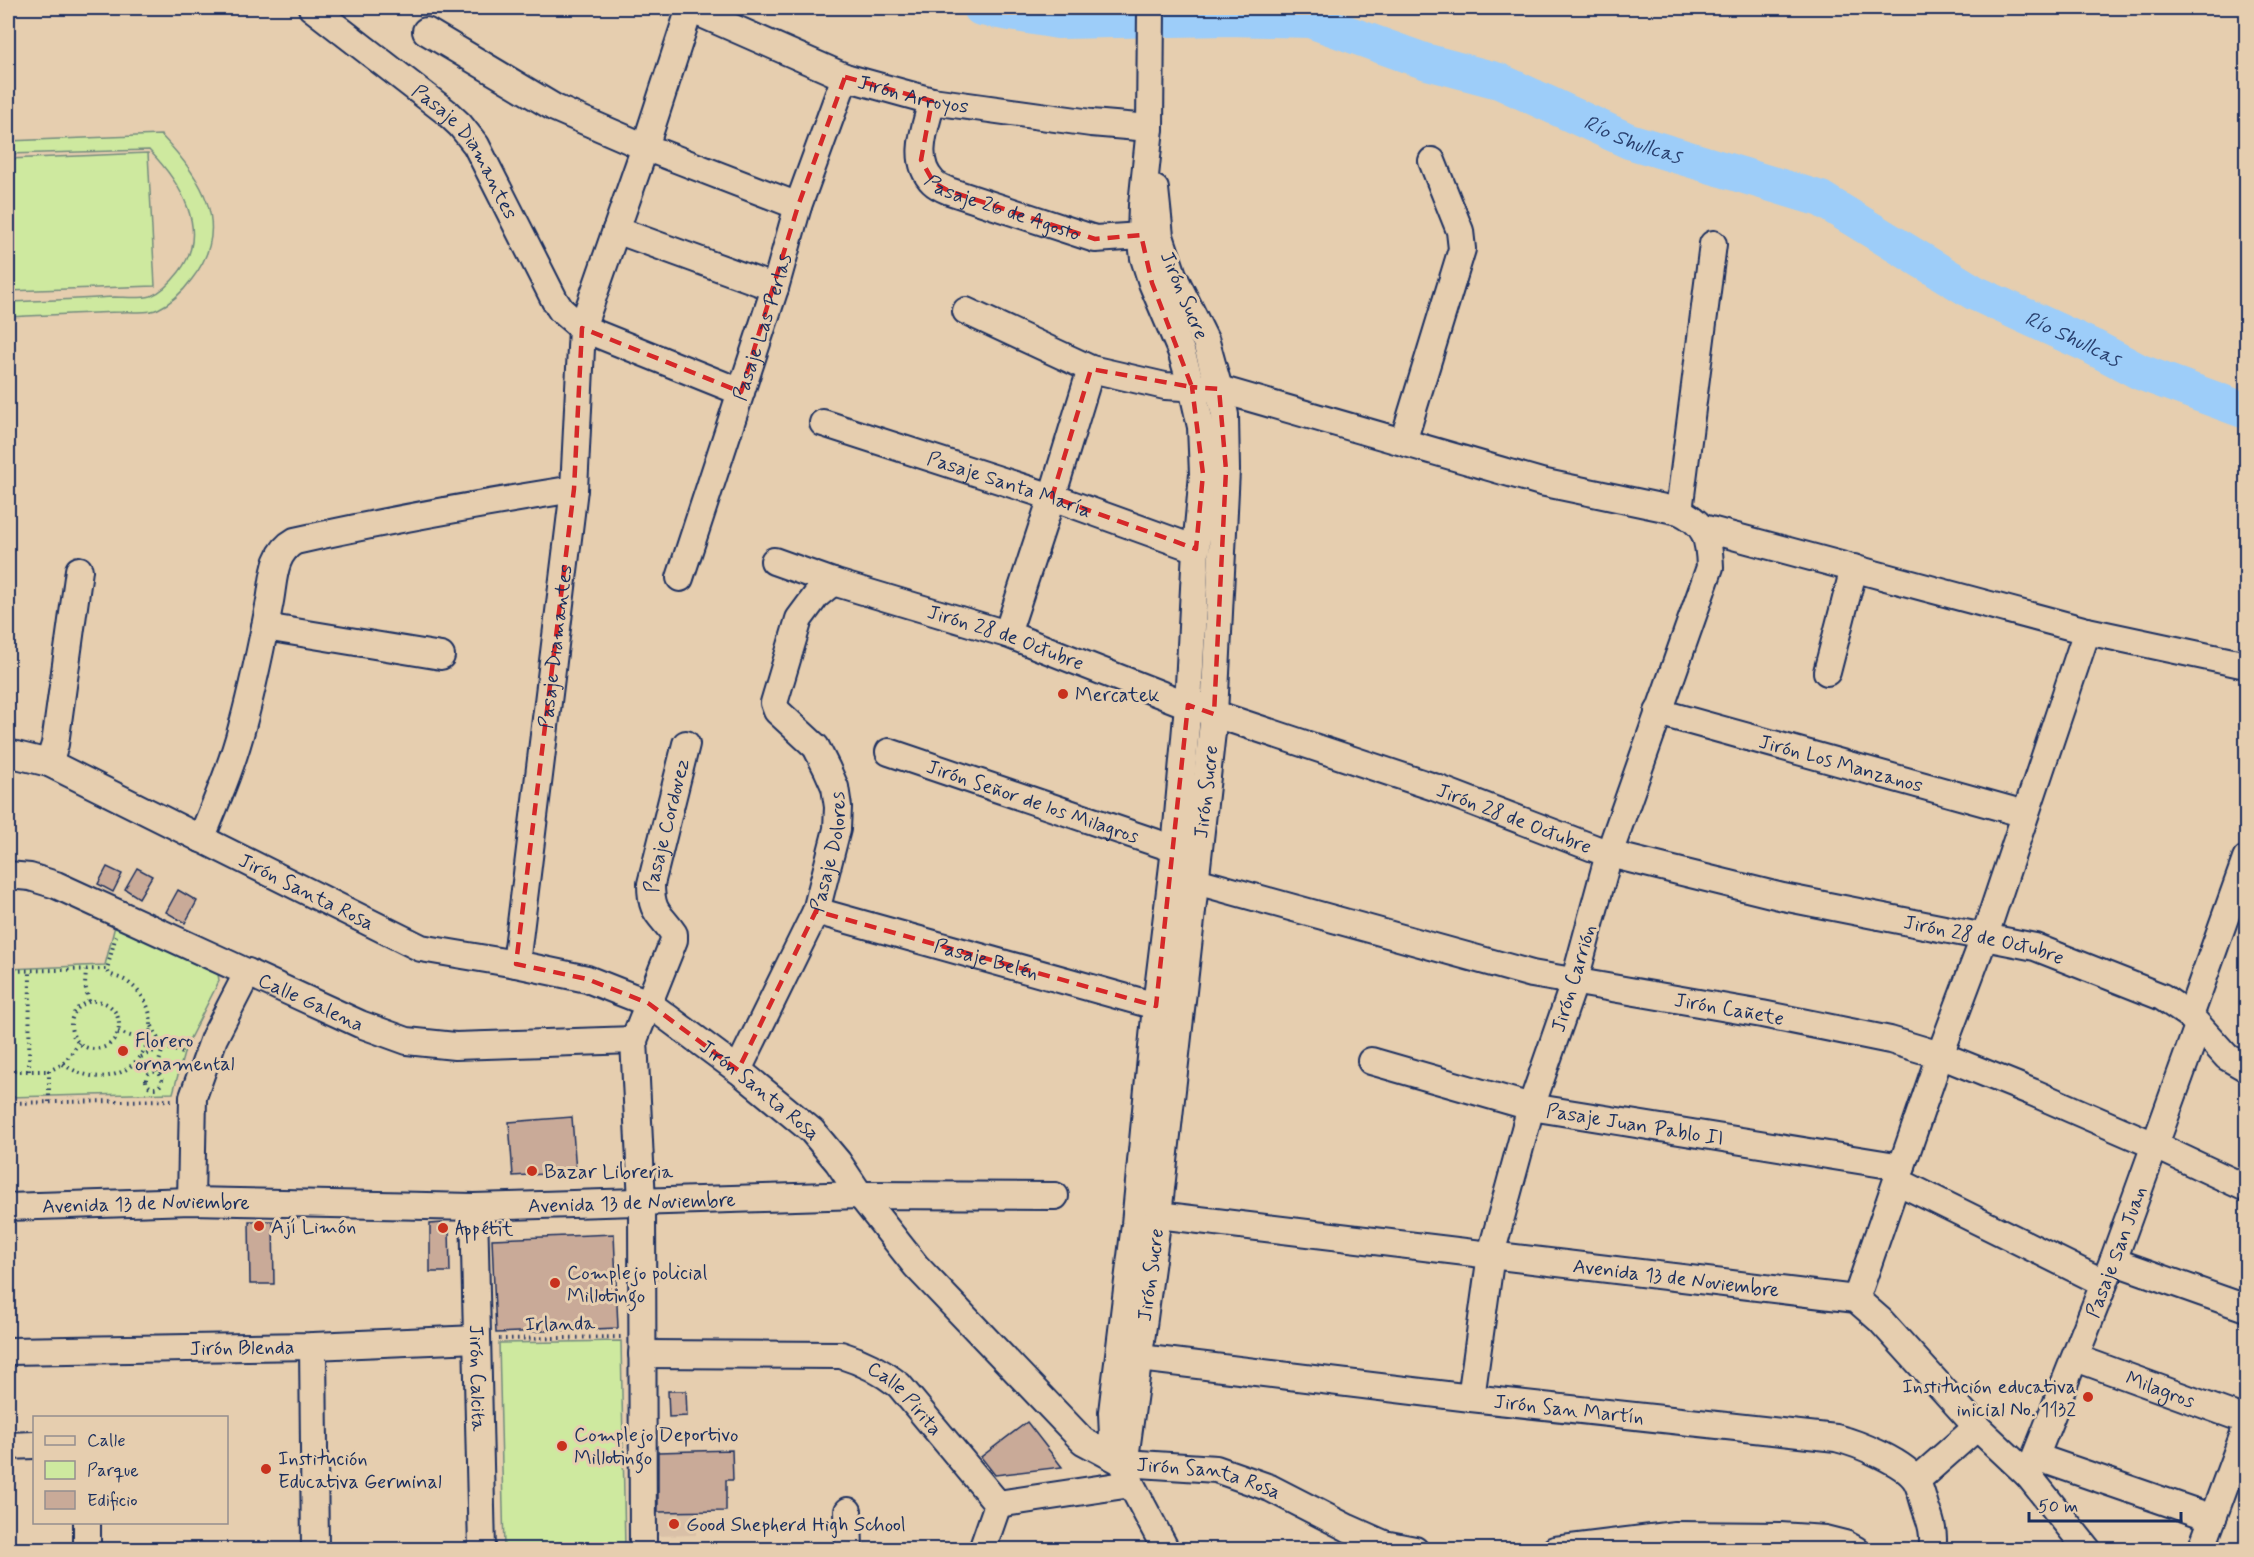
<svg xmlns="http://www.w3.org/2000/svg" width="2254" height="1557" viewBox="0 0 2254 1557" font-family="Mynerve,sans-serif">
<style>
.built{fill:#d9c0a7}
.green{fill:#cee99f;stroke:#748c7e;stroke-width:1.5}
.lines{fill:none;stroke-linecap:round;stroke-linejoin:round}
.river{stroke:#9dcdf9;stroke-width:36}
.building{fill:#c9aa98;stroke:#1b2f5e;stroke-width:1.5}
.minor-casing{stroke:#1b2f5e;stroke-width:30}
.path{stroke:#1b2f5e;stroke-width:4;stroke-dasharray:1.5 4.5;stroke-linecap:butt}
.minor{stroke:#e6ceaf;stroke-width:26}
.marked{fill:none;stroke:#d62828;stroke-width:4.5;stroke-dasharray:12 8;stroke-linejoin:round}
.poi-dot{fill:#c8321e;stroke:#e6ceaf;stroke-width:2}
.labels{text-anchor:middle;stroke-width:6;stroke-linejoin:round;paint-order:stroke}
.street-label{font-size:20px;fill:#1b2f5e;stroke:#e6ceaf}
.poi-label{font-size:20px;fill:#1b2f5e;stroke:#e6ceaf;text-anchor:start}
.water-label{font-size:21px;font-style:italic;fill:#283f6e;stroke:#e6ceaf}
</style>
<rect width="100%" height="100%" fill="#e6ceaf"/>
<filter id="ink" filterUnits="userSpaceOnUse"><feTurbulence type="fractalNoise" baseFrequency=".0167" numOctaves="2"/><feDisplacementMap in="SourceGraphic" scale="12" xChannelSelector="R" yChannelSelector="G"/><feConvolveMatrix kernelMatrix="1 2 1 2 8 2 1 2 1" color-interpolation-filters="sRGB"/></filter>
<g filter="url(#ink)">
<path class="built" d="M653 1512H695L696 1535 654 1536Z"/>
<path class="green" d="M161 135C201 177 234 226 192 279 184 290 171 303 158 309 149 314 132 311 122 312 84 313 46 315 8 317V302C43 301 78 299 114 297 125 297 140 299 151 296 162 292 172 281 179 272 211 231 180 182 149 150L8 154V141Z
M148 153 155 286 8 291V159Z
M117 918 218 974 219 981 186 1046 173 1093 8 1097V969L105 965Z
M621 1341 625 1549H504L499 1343Z"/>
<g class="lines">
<path class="river" id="s1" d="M981 8 1058 21 1228 18 1310 20 1424 61 1499 81 1629 141 1821 199 1975 293 2093 347 2140 372 2246 411"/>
</g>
<path class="building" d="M107 867 122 874 113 892 98 884Z
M137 868 152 876 139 898 125 889Z
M178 890 197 901 185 923 166 912Z
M572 1117 576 1172 513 1176 509 1122Z
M249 1221H273L274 1284H250Z
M443 1223 449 1229 450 1272H430V1224Z
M614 1234 618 1328 496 1333 492 1239Z
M668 1391H686L687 1416 669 1417Z
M1027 1422 1062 1467 995 1475 981 1457Z
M732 1450 733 1480H726V1511L658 1512V1452Z"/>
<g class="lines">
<g class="minor-casing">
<g id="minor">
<path id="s2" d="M312 8 445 111 460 125 476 145 555 301 561 310 582 328 741 392"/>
<path id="s3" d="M688 8 845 77 932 101 1091 123 1150 128"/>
<path d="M1151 8 1150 128 1142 205 1141 235 1144 258 1152 283 1181 351 1192 387 1201 427 1203 474 1196 549 1188 705 1175 849 1156 1006 1135 1224 1112 1412 1113 1437 1131 1484 1166 1550"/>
<path d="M426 31 555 108 645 147 798 206"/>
<path id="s4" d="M932 101C926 126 911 160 933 182 937 186 944 189 949 191L1095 239 1157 235"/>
<path d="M616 230 775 288"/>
<path d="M966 311 1091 369 1165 386 1219 389 1541 482 1679 511C1706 524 1709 538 1710 567L1609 854 1574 983 1531 1107 1491 1254 1471 1398"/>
<path id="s5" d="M823 423 1052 497 1196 549"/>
<path d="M1403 442 1462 249 1460 231 1432 161"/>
<path d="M1679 511 1713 244"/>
<path d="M1703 528 2087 631 1984 938 1940 1055 1856 1299"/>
<path id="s6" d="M774 561 833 582 1007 634 1188 705 1434 787 1609 854 1783 897 2035 947 2162 997 2190 1016 2227 1057 2246 1068"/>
<path id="s7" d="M680 578 775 288 798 206 845 77"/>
<path d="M265 627 441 656"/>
<path d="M2087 631 2246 665"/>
<path d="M1007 634 1052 497 1091 369"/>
<path d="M1827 672 1854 568"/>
<path id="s8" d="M1658 712 2025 814"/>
<path id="s9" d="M889 752 1175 849"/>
<path id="s10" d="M8 753 49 763 421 948 516 964 587 979 648 1003 738 1070 812 1131 838 1162 860 1195 916 1266 1083 1441 1124 1463 1216 1469 1270 1488 1348 1528 1384 1544 1415 1550"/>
<path d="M49 763 55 744 79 570"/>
<path d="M201 839C216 802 232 766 242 727 253 686 262 643 270 601 274 579 273 553 295 541 388 520 480 504 574 489"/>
<path id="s11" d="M8 875 30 877 56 885 360 1024 407 1041 455 1046 634 1040"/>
<path id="s12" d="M1196 881 1532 974 1762 1014 1890 1040 1940 1055 2032 1092 2154 1145 2246 1188"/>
<path id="s13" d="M816 911 1156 1006"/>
<path id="s14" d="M516 964 574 489 582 328 645 147 690 8"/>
<path d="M2190 1016 2246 859"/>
<path id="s15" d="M1371 1061 1531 1107 1902 1167"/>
<path id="s16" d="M738 1070 816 911 837 829 838 807 835 787 827 769 816 747 777 711 774 703 799 619 816 596 833 582"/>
<path d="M1897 1181 2104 1283"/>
<path d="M191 1201 193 1097 214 1038 248 972"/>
<path id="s17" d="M8 1207 191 1201 474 1207 860 1195 1055 1196"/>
<path id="s18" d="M474 1207 482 1550"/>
<path id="s19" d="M1158 1215 1856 1299 1880 1320 1977 1427 2028 1475 2088 1550"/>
<path d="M2113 1261 2246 1308"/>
<path d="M313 1346 315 1550"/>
<path id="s20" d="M8 1351 313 1346 477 1339"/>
<path id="s21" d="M642 1354 841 1355C864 1362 881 1371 899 1385L998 1504 1131 1484"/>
<path id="s22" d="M1140 1358 1471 1398 1836 1438C1857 1443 1907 1463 1917 1482 1921 1490 1923 1500 1926 1509 1931 1522 1935 1535 1932 1550"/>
<path id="s23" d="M2076 1358 2246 1420"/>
<path d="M8 1446 34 1445"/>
<path id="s24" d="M1126 1451 1158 1215 1214 714 1226 470 1225 415 1219 389 1206 342 1173 275 1160 236 1155 189"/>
<path d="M2036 1457 2213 1518"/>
<path id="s25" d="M2028 1475 2113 1261 2198 1026"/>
<path d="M1917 1480 1977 1427"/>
<path d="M848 1511 849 1550"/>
<path d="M87 1550V1522"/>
<path id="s26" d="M643 1550 642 1202 634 1040 674 940V934C660 913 651 914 651 884L686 744"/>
<path d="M982 1550 998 1504"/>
<path d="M1555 1550 1675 1535 1780 1536 1825 1539 1845 1544 1856 1550"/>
<path d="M2201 1550 2246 1428"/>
</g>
</g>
<path class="path" d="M86 970 85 985 89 1002
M8 971 107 969 116 935
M71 1025a24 24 0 1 1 48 0a24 24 0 1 1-48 0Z
M152 1026 162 1046
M118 1032 186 1054
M141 1057 163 1047 156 1073
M63 1064C131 1110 184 1019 126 981 121 978 114 976 109 974L107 969
M8 1071H49
M29 1071 30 971
M146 1080a8 8 0 1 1 16 0a8 8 0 1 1-16 0Z
M49 1102V1071L63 1064 79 1043
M8 1103 172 1100
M499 1339 621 1337"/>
<use href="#minor" class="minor"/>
</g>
</g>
<path class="marked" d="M845 77 932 101 921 160 934 183 949 191 1095 239 1141 235 1152 283 1192 387 1091 369 1052 497 1196 549 1203 474 1192 387 1219 389 1226 470 1214 714 1188 705 1156 1006 816 911 738 1070 648 1003 587 979 516 964 574 489 582 328 741 392 798 206Z"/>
<g class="poi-dot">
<circle cx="1063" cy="694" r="6"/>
<circle cx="123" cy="1051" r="6"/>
<circle cx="532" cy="1171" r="6"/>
<circle cx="259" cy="1226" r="6"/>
<circle cx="443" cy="1228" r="6"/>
<circle cx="555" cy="1283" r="6"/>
<circle cx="2088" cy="1397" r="6"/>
<circle cx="562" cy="1446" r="6"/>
<circle cx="266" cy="1469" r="6"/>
<circle cx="674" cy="1524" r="6"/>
</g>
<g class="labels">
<g class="street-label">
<text dy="7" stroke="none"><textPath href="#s3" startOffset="242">Jirón Arroyos</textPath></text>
<text dy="7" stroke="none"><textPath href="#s2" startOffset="213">Pasaje Diamantes</textPath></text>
<text dy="7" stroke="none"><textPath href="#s4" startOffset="160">Pasaje 26 de Agosto</textPath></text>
<text transform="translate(1185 295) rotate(67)" y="7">Jirón Sucre</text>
<text dy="7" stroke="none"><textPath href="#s7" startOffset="264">Pasaje Las Perlas</textPath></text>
<text dy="7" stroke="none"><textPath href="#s5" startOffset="196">Pasaje Santa María</textPath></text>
<text dy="7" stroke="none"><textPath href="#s6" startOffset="244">Jirón 28 de Octubre</textPath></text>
<text dy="7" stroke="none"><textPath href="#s14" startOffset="320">Pasaje Diamantes</textPath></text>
<text dy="7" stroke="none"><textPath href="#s8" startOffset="190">Jirón Los Manzanos</textPath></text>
<text dy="7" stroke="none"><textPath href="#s24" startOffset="664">Jirón Sucre</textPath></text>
<text dy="7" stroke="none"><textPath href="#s9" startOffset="152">Jirón Señor de los Milagros</textPath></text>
<text dy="7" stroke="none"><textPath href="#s6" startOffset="784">Jirón 28 de Octubre</textPath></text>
<text dy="7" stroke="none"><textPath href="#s26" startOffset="741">Pasaje Cordovez</textPath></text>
<text dy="7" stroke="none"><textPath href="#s16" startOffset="238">Pasaje Dolores</textPath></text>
<text dy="7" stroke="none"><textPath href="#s10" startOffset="330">Jirón Santa Rosa</textPath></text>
<text dy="7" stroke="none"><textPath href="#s6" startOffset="1270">Jirón 28 de Octubre</textPath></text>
<text dy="7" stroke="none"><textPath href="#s13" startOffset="177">Pasaje Belén</textPath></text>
<text transform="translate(1573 978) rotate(-73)" y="7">Jirón Carrión</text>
<text dy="7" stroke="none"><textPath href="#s11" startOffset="330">Calle Galena</textPath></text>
<text dy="7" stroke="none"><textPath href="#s12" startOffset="549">Jirón Cañete</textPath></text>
<text dy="7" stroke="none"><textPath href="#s10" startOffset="834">Jirón Santa Rosa</textPath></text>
<text dy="7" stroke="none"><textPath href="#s15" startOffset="272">Pasaje Juan Pablo II</textPath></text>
<text dy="7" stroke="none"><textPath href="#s17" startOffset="624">Avenida 13 de Noviembre</textPath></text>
<text dy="7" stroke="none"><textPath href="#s17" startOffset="138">Avenida 13 de Noviembre</textPath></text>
<text dy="7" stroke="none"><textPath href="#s25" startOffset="240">Pasaje San Juan</textPath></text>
<text dy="7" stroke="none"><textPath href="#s24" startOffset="178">Jirón Sucre</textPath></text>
<text dy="7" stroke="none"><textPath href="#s19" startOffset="522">Avenida 13 de Noviembre</textPath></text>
<text transform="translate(560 1323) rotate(-1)" y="7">Irlanda</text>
<text dy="7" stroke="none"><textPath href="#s20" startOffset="234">Jirón Blenda</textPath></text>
<text dy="7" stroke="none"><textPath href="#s18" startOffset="171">Jirón Calcita</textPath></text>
<text dy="7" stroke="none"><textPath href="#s23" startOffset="90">Milagros</textPath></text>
<text dy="7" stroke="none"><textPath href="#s21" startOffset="278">Calle Pirita</textPath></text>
<text dy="7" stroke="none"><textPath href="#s22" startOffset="432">Jirón San Martín</textPath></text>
<text dy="7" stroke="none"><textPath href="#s10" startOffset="1446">Jirón Santa Rosa</textPath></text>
</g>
<g class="poi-label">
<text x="1075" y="701">Mercatek</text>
<text x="135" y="1047">Florero<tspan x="135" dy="23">ornamental</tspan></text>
<text x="544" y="1178">Bazar Libreria</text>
<text x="271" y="1233">Ají Limón</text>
<text x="455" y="1235">Appétit</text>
<text x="567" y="1279">Complejo policial<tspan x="567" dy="23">Millotingo</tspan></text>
<text x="2076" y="1393" text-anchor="end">Institución educativa<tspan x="2076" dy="23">inicial No. 1132</tspan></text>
<text x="574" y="1441">Complejo Deportivo<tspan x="574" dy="23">Millotingo</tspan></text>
<text x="278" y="1465">Institución<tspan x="278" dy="23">Educativa Germinal</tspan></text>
<text x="686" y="1531">Good Shepherd High School</text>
</g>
<g class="water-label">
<text dy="7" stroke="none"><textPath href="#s1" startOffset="675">Río Shullcas</textPath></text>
<text dy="7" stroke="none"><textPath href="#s1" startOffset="1161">Río Shullcas</textPath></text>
</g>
</g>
<rect width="2254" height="1557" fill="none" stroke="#e6ceaf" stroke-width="30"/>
<rect x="15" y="15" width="2224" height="1527" fill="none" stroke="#1b2f5e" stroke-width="2" filter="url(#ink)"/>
<rect x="33" y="1416" width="195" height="108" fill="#e6ceaf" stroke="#958e8f" stroke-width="1.5"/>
<rect x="45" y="1436" width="30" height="9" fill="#e6ceaf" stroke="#958e8f" stroke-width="1.5"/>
<text x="87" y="1446" font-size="18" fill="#1b2f5e">Calle</text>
<rect x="45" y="1461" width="30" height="18" fill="#cee99f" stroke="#958e8f" stroke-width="1.5"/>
<text x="87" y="1476" font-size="18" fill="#1b2f5e">Parque</text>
<rect x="45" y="1491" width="30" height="18" fill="#c9aa98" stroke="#958e8f" stroke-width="1.5"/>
<text x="87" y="1506" font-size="18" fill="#1b2f5e">Edificio</text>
<path d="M2029 1512v9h152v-9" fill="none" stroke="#1b2f5e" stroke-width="3"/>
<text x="2038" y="1512" font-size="18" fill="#1b2f5e" stroke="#e6ceaf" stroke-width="4.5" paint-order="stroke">50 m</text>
</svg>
